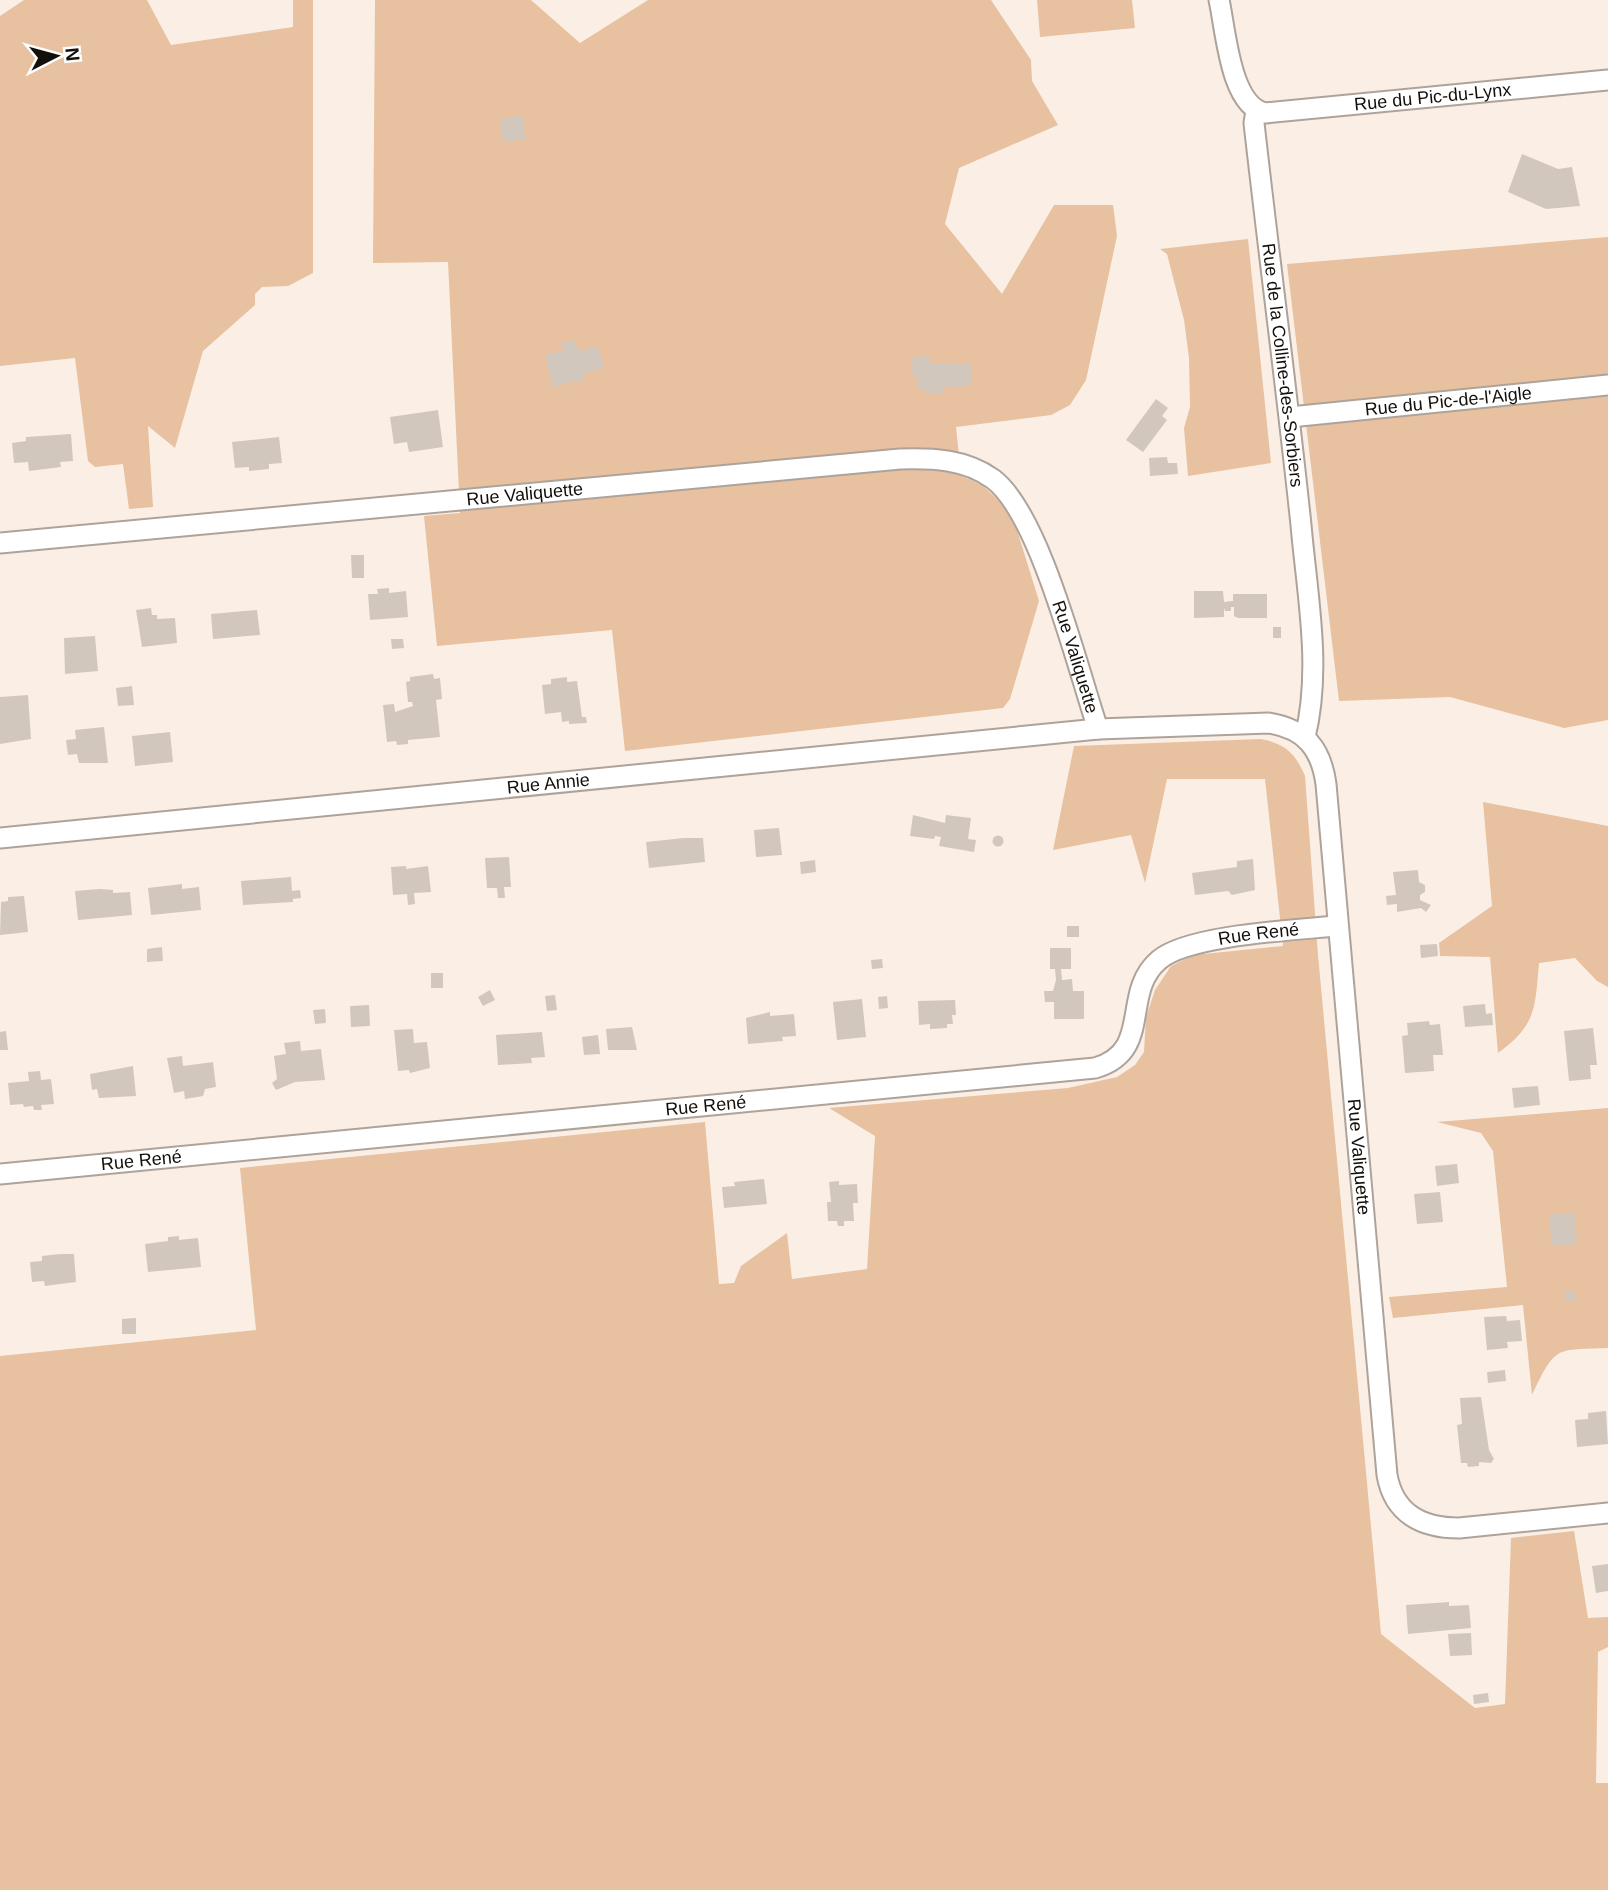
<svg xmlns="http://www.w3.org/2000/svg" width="1608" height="1890" viewBox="0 0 1608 1890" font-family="Arial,sans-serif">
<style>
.green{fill:#e7c1a0}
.building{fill:#d2c7bd}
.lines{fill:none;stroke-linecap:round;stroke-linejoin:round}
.street-casing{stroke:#aea39a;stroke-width:23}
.street{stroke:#fff;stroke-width:19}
.labels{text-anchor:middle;stroke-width:5;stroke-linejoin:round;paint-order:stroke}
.street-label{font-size:18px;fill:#13100c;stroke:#fefefe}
</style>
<rect width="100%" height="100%" fill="#fbefe5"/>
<path class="green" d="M24 0H147L171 45 293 27V0H313V273L288 286 262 287 255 294V305L203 351 175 448 148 426 153 507 129 509 123 464 95 467 88 461 75 358 0 366V16Z
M375 0H531L580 43 648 0H991L1031 60 1032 81 1058 125 959 168 945 224 1002 294 1054 205H1113L1117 236 1086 380 1070 405 1051 415 956 427 961 476 982 485 1002 503 1017 530 1039 601 1010 699 1003 708 625 751 612 630 437 646 424 516 460 513 448 262 373 263Z
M1037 0H1132L1135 28 1040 37Z
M1608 237V720L1564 728 1450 697 1339 701 1287 264Z
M1248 239 1271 463 1188 476 1184 428 1190 407 1189 358 1184 320 1167 254 1160 249Z
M1261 739C1286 744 1295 753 1305 776L1318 955 1381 1634 1475 1708 1505 1704 1511 1538 1574 1531 1588 1618 1608 1617V1647L1598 1652 1596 1783H1608V1890H0V1356L256 1330 240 1168 705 1122 719 1284 734 1283 741 1266 787 1233 792 1279 867 1269 875 1136 829 1108 1068 1088 1117 1077 1135 1065 1144 1052 1146 1017 1155 990 1171 966 1194 955 1283 946 1265 779H1167L1145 883 1131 835 1053 850 1074 746Z
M1483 802 1608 826V987L1597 981 1575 958 1539 963C1535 1007 1537 1025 1498 1053L1490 957 1440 956 1439 943 1492 906Z
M1608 1108V1348C1555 1350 1556 1345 1532 1395L1523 1305 1393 1318 1389 1297 1507 1287 1493 1151 1481 1133 1437 1122Z"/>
<path class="building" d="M522 115 526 139 503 142 500 119Z
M1522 154 1558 169 1572 167 1580 206 1546 209 1508 192Z
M575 340 578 351 598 346 604 368 584 373 582 383 571 381 553 388 545 355 563 351 561 343Z
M929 356 930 363H971L972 386 943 387V393L926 394V389H918V378H913L912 357Z
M1156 399 1168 408 1162 416 1167 420 1143 452 1126 440Z
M438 410 443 447 409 452 407 442 394 444 390 417Z
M71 434 73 461 60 462 61 467 29 471 28 462 14 463 12 443 26 441V437Z
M279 437 282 463 269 464V469L249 471V467L235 468 232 442Z
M1167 457 1168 463H1177L1178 474 1150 476 1149 458Z
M351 555H364V578H352Z
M389 588V593L406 591 408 617 370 620 368 594H378L377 589Z
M1194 591H1223L1224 602 1233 601V594H1267V618H1238L1234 616V607H1231V611H1225L1224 608V617L1194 618Z
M151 608 152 615H157V619L175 618 177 643 142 647 136 610Z
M257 610 260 635 213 639 211 614Z
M1273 627H1281V638H1273Z
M95 636 98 671 65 674 64 638Z
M391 639H403L404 648 392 649Z
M433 674 434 679 440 678 442 699 436 700 440 737 408 740V744L397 745 396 741 387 742 383 705 394 704 395 712 413 706 412 702H408L406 682 410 681V677Z
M567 677V682L577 681 582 717H586L587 723 569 724V721L562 722 561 712 545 714 542 685 551 684V679Z
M132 686 134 705 118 706 116 688Z
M28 695 31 739 0 744V697Z
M104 727 108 763H79L77 754 68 755 66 740 76 739 75 730Z
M170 732 173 762 135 766 132 736Z
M913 815 945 823 946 815 971 818 968 839 976 840 974 852 939 846 941 837 935 836 934 839 910 836Z
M779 828 782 855 756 857 754 830Z
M992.5 841a5.5 5.5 0 1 1 11 0a5.5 5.5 0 1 1-11 0Z
M684 838H703L705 862 649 868 646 842Z
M509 857 511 887H504L505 898H498L497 888H487L485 858Z
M1253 859 1255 890 1232 895 1228 891 1195 895 1192 873 1237 867V861Z
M815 860 816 872 801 874 800 862Z
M406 866V869L428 866 431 892 414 893 415 904 408 905 407 894 393 895 391 867Z
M1418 870 1419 882 1425 885V892L1420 895V900L1431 905 1426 912 1421 908 1397 912V904L1387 905 1386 896 1396 895 1393 872Z
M291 877 292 891 300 890 301 898 293 899V902L243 905 241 881Z
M182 884V889L199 887 201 910 151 915 148 888Z
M100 889 113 890V893L130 892 132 915 78 920 75 891Z
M24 896 28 932 0 935 1 902 8 901V897Z
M1067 926H1079V937H1067Z
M1437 944 1438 956 1421 958 1420 945Z
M162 947 163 961 147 962V949Z
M1050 948H1071V969H1061L1062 980 1072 979 1073 991H1084V1019H1054V1002H1045L1044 991H1053L1056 980 1055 969H1050Z
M882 959 883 968 872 969 871 960Z
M431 973H443V988H431Z
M490 990 495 1000 483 1006 478 997Z
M555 995 557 1010 547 1011 545 996Z
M887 996 888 1008 879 1009 878 997Z
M862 999 866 1037 837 1040 833 1002Z
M955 1000 956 1015H952L953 1024H947V1028L930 1029V1024L919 1025 918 1001Z
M1485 1004 1486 1014 1492 1013 1493 1025 1465 1027 1463 1006Z
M369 1005 370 1026 351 1027 350 1006Z
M325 1009 326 1023 315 1024 313 1010Z
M770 1012V1016L794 1014 796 1036 782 1037 783 1041 748 1044 746 1018Z
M1429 1021 1430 1025 1440 1024 1443 1055H1433L1434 1071 1405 1073 1402 1036 1408 1035 1407 1023Z
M632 1027 637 1050H608L606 1029Z
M1593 1028 1597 1065H1590L1591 1079 1569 1081 1564 1031Z
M413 1029 414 1043 427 1042 430 1068 410 1073 409 1070 398 1071 394 1030Z
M6 1031 8 1050H0V1032Z
M542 1032 545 1057 531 1058 532 1063 498 1065 496 1035Z
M598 1035 600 1054 584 1055 582 1037Z
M300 1041 301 1051 321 1049 325 1080 295 1082 276 1090 272 1083 277 1079 274 1056 286 1054 284 1043Z
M182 1056 183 1066 213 1062 216 1087 205 1089 203 1096 185 1099 184 1091 174 1093 167 1058Z
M133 1066 136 1096 99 1098 97 1089 92 1090 90 1074Z
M40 1071 41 1080 51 1079 54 1104 41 1105 42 1110H34L33 1106 24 1107 23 1104 10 1105 8 1083 29 1081 28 1072Z
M1538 1086 1540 1105 1514 1108 1512 1088Z
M1457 1164 1459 1183 1437 1186 1435 1166Z
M764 1179 767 1204 724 1208 722 1187 735 1186 734 1182Z
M839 1181V1185L857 1184 858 1203H853L854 1221H844V1226H838L837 1221H828L827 1202H831L829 1182Z
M1440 1192 1443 1222 1417 1224 1414 1194Z
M1574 1212 1577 1244 1552 1246 1549 1215Z
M179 1236V1240L198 1238 201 1267 148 1272 145 1244 168 1241V1237Z
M60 1254H74L76 1282 45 1286 44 1281 32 1282 30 1262 42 1261V1256Z
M1576 1291 1577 1299 1566 1300 1565 1292Z
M1506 1316 1507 1321 1520 1320 1522 1341 1507 1342 1508 1348 1487 1350 1484 1317Z
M136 1318V1334H122V1319Z
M1505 1370 1506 1381 1488 1383 1487 1372Z
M1481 1397 1489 1450 1494 1459 1491 1463 1479 1462V1466L1468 1467 1467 1463H1461L1457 1425 1462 1424 1460 1398Z
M1606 1411 1608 1444 1577 1447 1575 1420 1588 1419V1413Z
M1608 1564V1591L1596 1593 1592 1566Z
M1449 1602V1606L1469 1605 1471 1628 1408 1634 1406 1605Z
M1471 1633 1472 1655 1450 1656 1448 1634Z
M1488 1693 1489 1702 1474 1704 1473 1695Z"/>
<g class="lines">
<g class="street-casing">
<g id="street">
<path id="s1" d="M1219 0C1226 31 1230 105 1265 113L1608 80"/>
<path id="s2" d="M1256 111 1254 123C1269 257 1287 391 1301 525 1307 594 1322 668 1305 737"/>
<path id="s3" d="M1290 417 1608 385"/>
<path id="s4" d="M0 543 900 459C933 458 965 459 993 479 1040 514 1078 670 1098 729L1269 723C1305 729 1321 748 1326 784L1387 1475C1394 1514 1422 1528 1459 1528L1608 1513"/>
<path id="s5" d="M0 838 1098 729"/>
<path id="s6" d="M0 1174 1095 1068C1154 1051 1120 993 1159 960 1188 935 1296 930 1336 926"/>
</g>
</g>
<use href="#street" class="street"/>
</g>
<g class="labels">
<g class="street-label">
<text dy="6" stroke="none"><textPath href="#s1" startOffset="296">Rue du Pic-du-Lynx</textPath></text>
<text dy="6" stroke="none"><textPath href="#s2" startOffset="256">Rue de la Colline-des-Sorbiers</textPath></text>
<text dy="6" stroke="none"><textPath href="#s3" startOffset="159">Rue du Pic-de-l'Aigle</textPath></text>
<text dy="6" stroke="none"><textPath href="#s4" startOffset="527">Rue Valiquette</textPath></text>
<text dy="6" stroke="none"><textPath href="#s4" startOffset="1199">Rue Valiquette</textPath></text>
<text dy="6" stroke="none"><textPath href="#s5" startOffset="551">Rue Annie</textPath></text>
<text dy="6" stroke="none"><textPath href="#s6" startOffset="1337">Rue René</textPath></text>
<text dy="6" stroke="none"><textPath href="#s6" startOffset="709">Rue René</textPath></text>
<text dy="6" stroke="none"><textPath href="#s4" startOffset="1911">Rue Valiquette</textPath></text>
<text dy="6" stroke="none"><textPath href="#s6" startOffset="142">Rue René</textPath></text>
</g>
</g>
<g transform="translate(56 56) rotate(84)" stroke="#fefefe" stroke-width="5" paint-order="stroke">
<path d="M0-5L12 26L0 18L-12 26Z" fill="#13100c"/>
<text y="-10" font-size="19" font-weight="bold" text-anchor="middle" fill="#13100c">N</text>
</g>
</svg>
